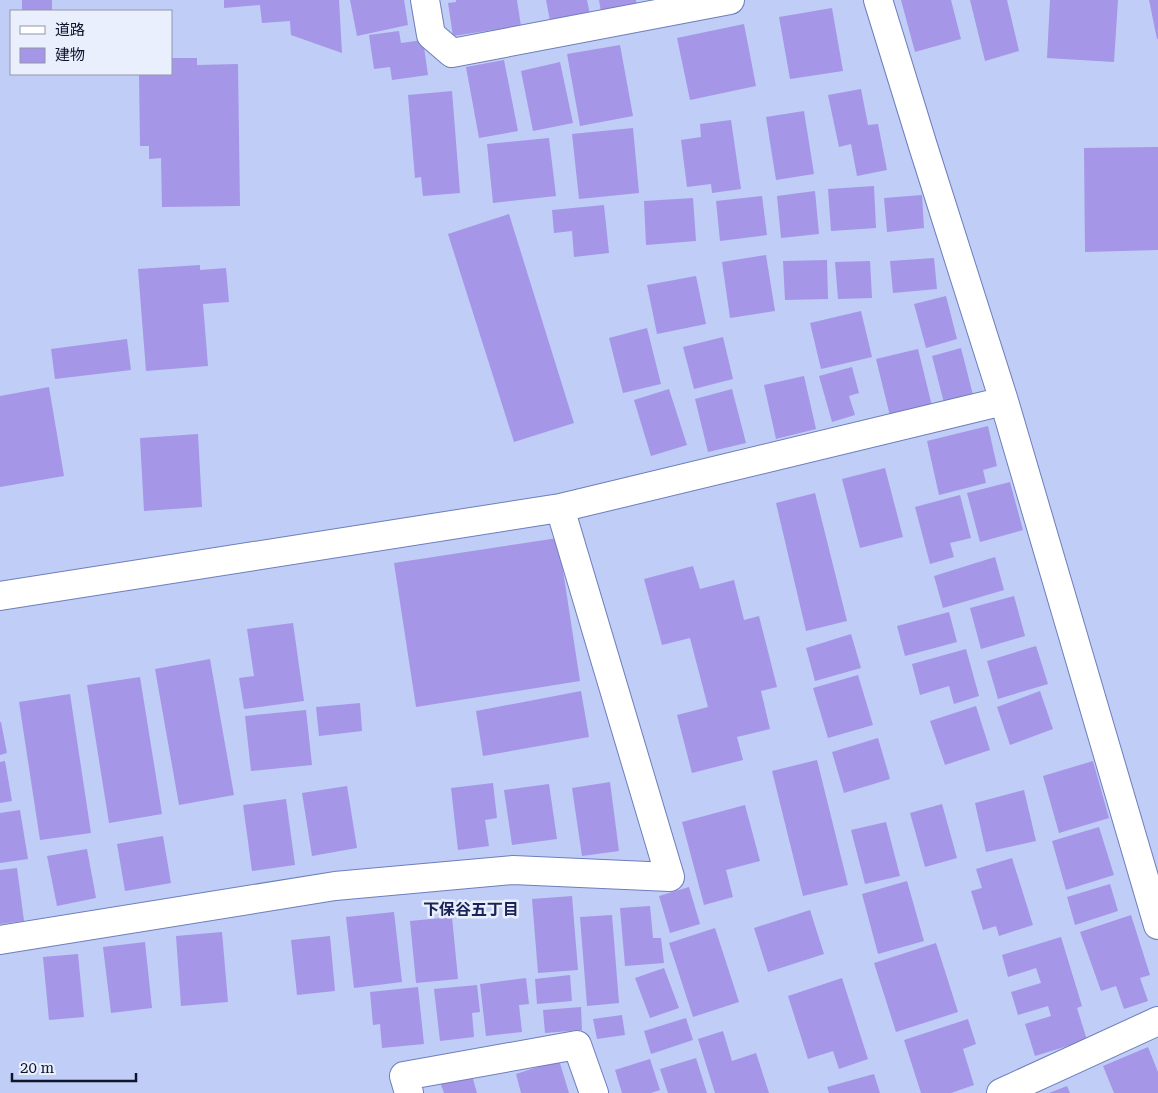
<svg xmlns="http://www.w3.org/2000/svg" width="1158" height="1093" viewBox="0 0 1158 1093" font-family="'Roboto Serif','Noto Sans JP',serif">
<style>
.building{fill:#a596e8}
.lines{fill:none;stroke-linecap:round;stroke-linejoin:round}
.minor-casing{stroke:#6d7ebc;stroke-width:30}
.minor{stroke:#fff;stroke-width:28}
.labels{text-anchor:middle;stroke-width:5;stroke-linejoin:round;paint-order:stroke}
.neighbourhood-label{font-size:16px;font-weight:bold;fill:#1a2359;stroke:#eaeffd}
</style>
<rect width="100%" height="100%" fill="#c0cdf6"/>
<path class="building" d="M22 0H52V11H22Z
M224 0H339L342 53 291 35 290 21 262 23 260 5 224 8Z
M350 0H404L408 25 357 36Z
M456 0H517L521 26 453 36 448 3 456 2Z
M546 0H587L590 14 550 21Z
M599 0H636L637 6 601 12Z
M901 0H951L961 39 915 52Z
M970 0H1007L1019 51 985 61Z
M1050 0H1118L1114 62 1047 58Z
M1149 0H1158V39H1157Z
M832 8 843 71 790 79 779 17Z
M744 24 756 86 690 100 677 38Z
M399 31 401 43 423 40 428 75 392 80 390 67 374 69 369 35Z
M620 45 633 116 580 126 567 54Z
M171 58H197V65L238 64 240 206 162 207 161 158 149 159V146H140L139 74H171Z
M504 60 518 131 479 138 466 67Z
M560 62 573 123 533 131 521 71Z
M861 89 868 125 878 124 887 170 857 176 851 144 839 147 828 95Z
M452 91 460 193 423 196 421 177 415 178 408 95Z
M804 111 814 174 776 180 766 117Z
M731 120 741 189 712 193 711 184 687 187 681 140 701 137 700 124Z
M633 128 639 193 579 199 572 134Z
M549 138 556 196 493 203 487 144Z
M1158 147V250L1085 252 1084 148Z
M874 186 876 228 831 231 828 189Z
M815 191 819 234 781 238 777 196Z
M922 195 924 228 887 232 884 198Z
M762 196 767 235 720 241 716 201Z
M693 198 696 241 646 245 644 201Z
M604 205 609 253 574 257 572 231 554 233 552 210Z
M509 214 574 423 514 442 448 234Z
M766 255 775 311 730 318 722 262Z
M934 258 937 289 893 293 890 261Z
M827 260 828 299 785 300 783 261Z
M870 261 872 298 838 299 835 262Z
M200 265V270L226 268 229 302 203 304 208 366 146 371 138 269Z
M696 276 706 324 657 334 647 285Z
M946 296 957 339 926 348 914 304Z
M861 311 872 357 821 369 810 323Z
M647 328 661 384 623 393 609 338Z
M723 337 733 379 694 389 683 347Z
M127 339 131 370 55 379 51 349Z
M961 348 973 395 944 403 932 356Z
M918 349 932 406 890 416 876 359Z
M852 367 859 393 849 396 855 415 832 422 819 376Z
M804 376 816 429 776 439 764 385Z
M49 387 64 476 0 487V396Z
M669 389 687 445 651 456 634 400Z
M732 389 746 443 708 452 695 399Z
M988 426 997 466 983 470 986 483 939 495 927 441Z
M198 434 202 507 144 511 140 438Z
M885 468 903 537 860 548 842 479Z
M1010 482 1023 530 980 542 967 493Z
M815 493 847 621 806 631 776 503Z
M960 495 971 538 950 543 954 557 930 564 915 507Z
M558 538 580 681 416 707 394 563Z
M995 557 1004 590 943 608 934 576Z
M693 566 700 589 734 580 744 620 759 616 777 687 761 691 770 729 737 737 743 760 692 773 677 715 708 707 690 638 662 645 644 579Z
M1014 596 1025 636 981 649 970 608Z
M949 612 957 642 905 656 897 626Z
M293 623 304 701 244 709 239 678 254 676 247 629Z
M851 634 861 668 815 681 806 648Z
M1036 646 1048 684 998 699 987 661Z
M966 649 979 696 954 704 949 686 920 695 912 664Z
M210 659 234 795 179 805 155 669Z
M858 675 873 725 828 738 813 688Z
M140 677 162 814 109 823 87 685Z
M581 691 589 737 483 756 476 711Z
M1040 691 1053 729 1010 745 997 707Z
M70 694 91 833 40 840 19 702Z
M360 703 362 731 319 736 316 707Z
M976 706 990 750 945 765 930 721Z
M306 710 312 765 251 771 245 716Z
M0 722H1L7 753 0 755Z
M878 738 890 779 844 793 832 752Z
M817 760 848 885 803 896 772 771Z
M5 761 12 801 0 803V762Z
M1093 761 1109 818 1059 833 1043 776Z
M610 782 619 851 582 856 572 788Z
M493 783 497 818 485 820 489 846 458 850 451 788Z
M549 784 557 839 512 845 504 790Z
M347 786 357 848 312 856 302 793Z
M1024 790 1036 841 986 852 975 803Z
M286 799 295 865 252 871 243 805Z
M942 804 957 858 925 867 910 813Z
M745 805 760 861 726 870 733 897 704 905 682 822Z
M20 810 28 859 0 863V813Z
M886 822 900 876 865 884 851 830Z
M1099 827 1114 875 1066 890 1052 841Z
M163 836 171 883 125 891 117 844Z
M87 849 96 898 57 906 47 856Z
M1012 858 1033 925 999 936 996 926 983 930 971 891 982 888 976 869Z
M17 868 24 921 0 924V870Z
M907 881 924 941 878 954 862 894Z
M1110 884 1118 911 1075 925 1067 897Z
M689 887 700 924 670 933 659 896Z
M572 896 578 970 538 973 532 899Z
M650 906 653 938H661L664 963 625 966 620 908Z
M810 910 824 954 768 972 754 928Z
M394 912 402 982 354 988 346 917Z
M612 915 619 1003 587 1006 580 917Z
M1131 915 1150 975 1140 978 1148 1001 1124 1009 1116 986 1101 991 1080 932Z
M452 917 458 979 416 983 410 921Z
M715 928 739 1002 693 1017 669 943Z
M222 932 228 1002 181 1006 176 936Z
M330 936 335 991 297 995 291 940Z
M1061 937 1082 1006 1077 1008 1087 1040 1035 1056 1025 1024 1051 1016 1048 1006 1018 1015 1011 992 1041 983 1036 968 1008 977 1002 955Z
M145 942 152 1008 111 1013 103 947Z
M936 943 958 1012 896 1032 874 963Z
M78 954 84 1017 49 1020 43 957Z
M664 968 679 1008 650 1018 635 978Z
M570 975 572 1001 537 1004 535 979Z
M526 978 529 1004 519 1005 522 1032 486 1036 480 984Z
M842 978 868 1059 839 1069 833 1051 808 1059 788 996Z
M477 985 480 1012 472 1013 474 1037 440 1041 434 989Z
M418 987 424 1044 382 1048 380 1024 373 1025 370 992Z
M581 1007 582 1030 545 1033 543 1010Z
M622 1015 625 1035 597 1039 593 1019Z
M686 1018 693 1040 651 1054 644 1031Z
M968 1019 976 1044 963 1049 974 1085 951 1093H921L904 1040Z
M723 1031 732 1061 756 1053 769 1093H715L698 1039Z
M1148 1047 1158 1072V1093H1114L1103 1066Z
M696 1058 707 1093H668L660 1069Z
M650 1059 660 1090 651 1093H622L615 1070Z
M559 1060 569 1093H521L516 1074Z
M471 1072 477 1093H444L440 1082Z
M874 1074 880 1093H829L827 1087Z
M1067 1086 1070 1093H1049Z"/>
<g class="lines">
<g class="minor-casing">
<path id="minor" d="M425 0 431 35 452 53 730 0
M878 0 923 146 1004 401 1158 925
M0 596 560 508 1004 401
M0 940 335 886 513 870 670 877 560 508
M409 1093 404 1076 577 1045 594 1093
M1001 1093 1158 1021"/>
</g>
<use href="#minor" class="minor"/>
</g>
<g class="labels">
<g class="neighbourhood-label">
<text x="471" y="915">下保谷五丁目</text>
</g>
</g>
<rect x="10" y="10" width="162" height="65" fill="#eaeffd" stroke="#9297a9"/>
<rect x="20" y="26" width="25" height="8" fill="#ffffff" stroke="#9297a9"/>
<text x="55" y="35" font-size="15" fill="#0e142c">道路</text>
<rect x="20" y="48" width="25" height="15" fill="#a596e8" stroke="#9297a9"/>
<text x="55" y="60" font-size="15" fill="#0e142c">建物</text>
<path d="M12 1073v8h124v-8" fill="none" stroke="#0e142c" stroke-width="2.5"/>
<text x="20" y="1073" font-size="15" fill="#0e142c" stroke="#eaeffd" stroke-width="4" paint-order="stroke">20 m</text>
</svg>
